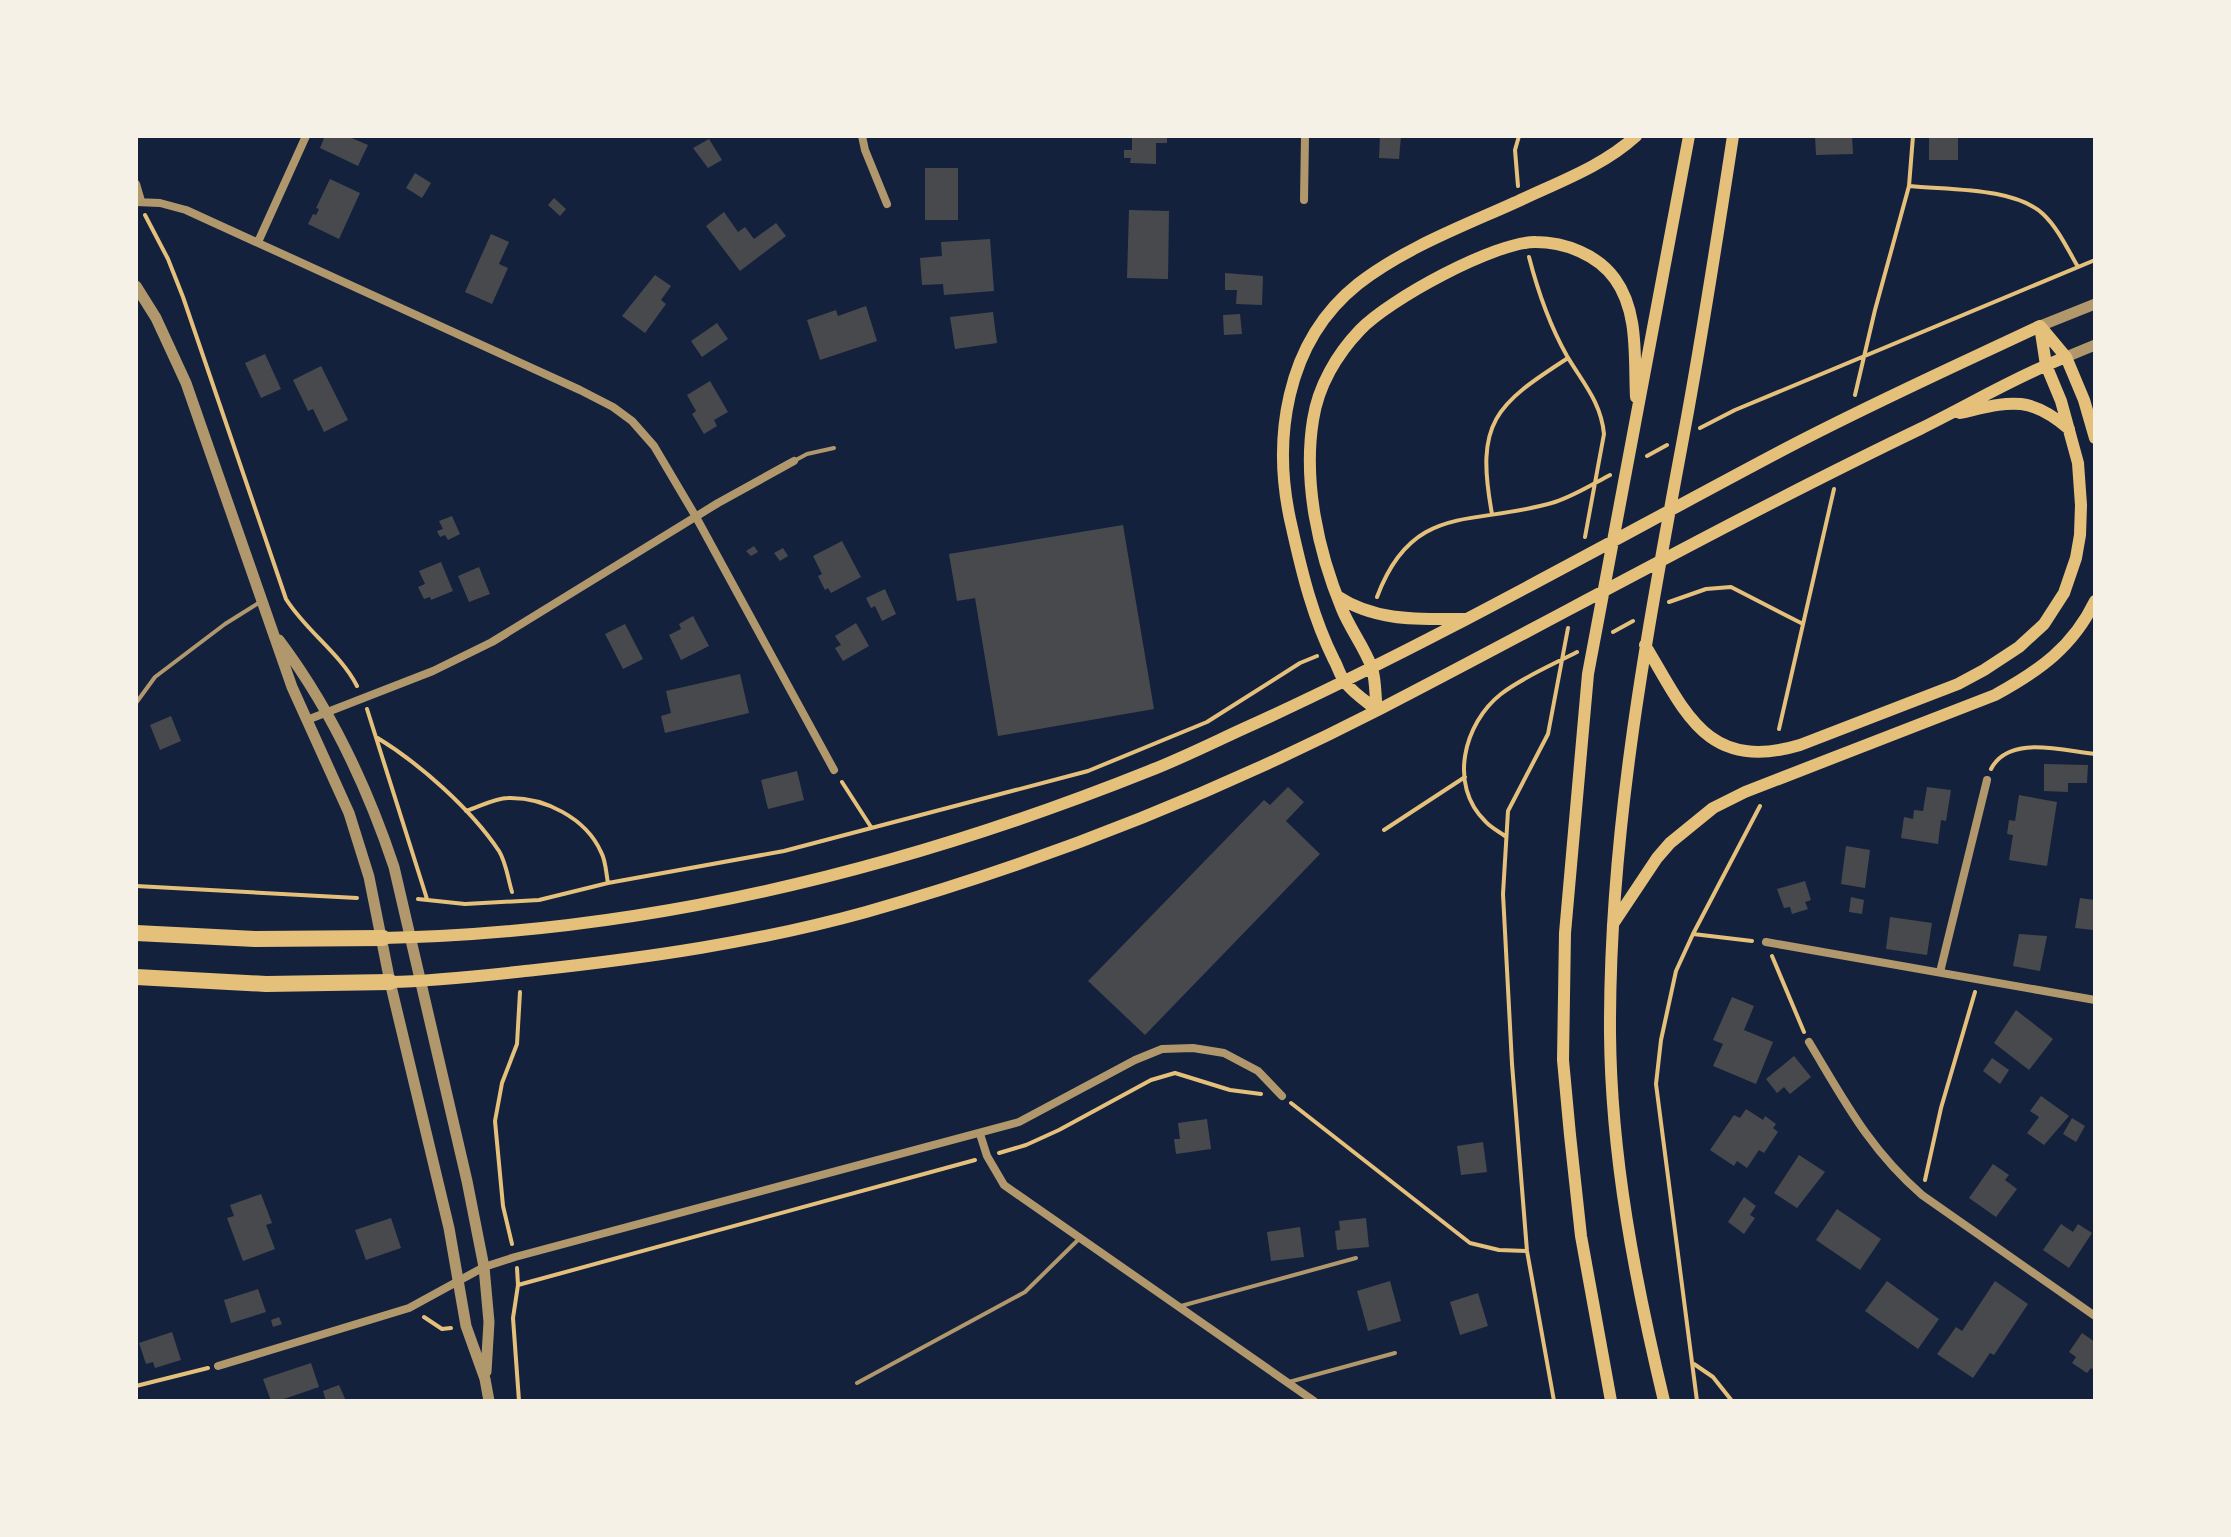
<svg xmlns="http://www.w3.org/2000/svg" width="2231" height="1537" viewBox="0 0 2231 1537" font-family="Cabin,sans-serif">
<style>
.building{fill:#48494c}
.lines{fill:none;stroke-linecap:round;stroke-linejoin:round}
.path{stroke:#e5c07b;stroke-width:4}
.service{stroke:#b1986c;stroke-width:4}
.minor{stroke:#b1986c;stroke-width:8}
.tertiary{stroke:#b1986c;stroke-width:11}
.secondary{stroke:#e5c07b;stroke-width:12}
.motorway{stroke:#e5c07b;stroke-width:16}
</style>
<rect width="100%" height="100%" fill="#14213d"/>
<path class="building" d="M325 136H347L368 145 358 166 320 148Z
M1132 136H1167V143H1156V164L1130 163 1131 158H1124V150H1132Z
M1380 136H1401L1399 159 1379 158Z
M1815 136H1852L1853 154 1816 155Z
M1929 136H1958V160H1929Z
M709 139 722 160 708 168 693 148Z
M925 168H958V220H925Z
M415 173 431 183 422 198 406 188Z
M330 179 360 193 339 239 308 224 313 214 316 215 319 209 316 208Z
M554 198 566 209 560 216 548 205Z
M1129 210 1169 211 1168 279 1127 278Z
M724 212 738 232 745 227 754 239 776 223 786 236 740 271 706 226Z
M491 234 509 242 499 264 508 268 492 304 465 292Z
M990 239 994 291 944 295 943 284 922 285 920 258 942 256 941 242Z
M1225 273 1263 276 1262 305 1236 304 1237 290H1225Z
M655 275 671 286 661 300 666 304 645 333 622 316Z
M866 306 877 341 820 360 807 320 836 310 838 316Z
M993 312 997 343 955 349 950 317Z
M1240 314 1242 334 1224 335 1223 315Z
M717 323 728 339 702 357 691 341Z
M265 354 281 389 261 398 245 363Z
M321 366 348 420 324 432 313 409 308 411 293 380Z
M710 381 728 412 714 420 717 426 704 434 692 414 696 411 687 395Z
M452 516 460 534 448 540 445 535 440 537 437 531 443 529 439 521Z
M1123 525 1154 709 998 736 975 598 957 601 949 554Z
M842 541 861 577 831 593 828 588 825 590 818 576 822 574 813 556Z
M754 546 758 552 751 556 746 551Z
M783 548 788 556 780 561 774 553Z
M441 562 453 591 431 600 430 597 424 599 418 587 425 584 419 571Z
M479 567 490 594 469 602 458 576Z
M885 589 896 614 882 621 875 606 871 608 866 598Z
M693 616 709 646 681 660 669 635 681 629 679 624Z
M856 623 869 646 843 661 835 648 841 645 835 636Z
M625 624 643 659 623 669 605 634Z
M740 674 749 713 665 733 661 716 671 713 666 691Z
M171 716 181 741 160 750 150 725Z
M2044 764 2088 765 2087 783H2068V792L2044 791Z
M797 771 804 800 768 809 761 780Z
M1288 787 1304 802 1286 821 1320 854 1145 1035 1088 981 1264 800 1270 805Z
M1927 787 1951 790 1946 821 1941 820 1938 844 1901 838 1904 817 1913 819 1914 810 1923 811Z
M2019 795 2057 802 2047 866 2009 860 2013 835 2007 834 2009 820 2015 821Z
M1846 846 1870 850 1865 888 1841 884Z
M1805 881 1811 900 1805 902 1808 909 1792 914 1790 907 1784 908 1777 889Z
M1851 897 1864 900 1862 914 1849 912Z
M2080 898 2095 900 2093 930 2075 928Z
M1890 917 1932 923 1927 955 1886 949Z
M2019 934 2047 936 2040 971 2013 966Z
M1732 997 1754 1006 1744 1030 1773 1042 1756 1084 1713 1066 1723 1044 1713 1040Z
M2016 1010 2053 1039 2029 1070 1994 1043Z
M1794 1056 1811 1077 1790 1094 1784 1087 1777 1093 1766 1079Z
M1992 1058 2009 1070 2000 1084 1983 1071Z
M2041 1096 2069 1116 2044 1145 2027 1133 2039 1117 2030 1111Z
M1746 1109 1763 1120 1765 1116 1776 1124 1773 1128 1778 1132 1764 1153 1759 1150 1747 1168 1737 1161 1734 1166 1710 1150 1734 1115 1740 1118Z
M2072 1118 2085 1126 2076 1142 2063 1134Z
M1207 1119 1211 1149 1176 1154 1174 1139H1180L1178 1123Z
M1483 1142 1487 1172 1461 1175 1457 1146Z
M1799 1155 1825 1172 1797 1208 1774 1193Z
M1993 1164 2009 1175 2005 1180 2017 1189 1996 1217 1969 1198Z
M261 1194 272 1223 266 1225 275 1249 243 1261 227 1218 234 1216 230 1205Z
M1744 1197 1756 1206 1750 1215 1755 1218 1744 1234 1728 1222Z
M1837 1209 1881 1239 1860 1270 1816 1240Z
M391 1218 401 1248 366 1260 355 1230Z
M1366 1218 1369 1247 1337 1250 1335 1231 1340 1230 1339 1221Z
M2061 1224 2073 1232 2078 1224 2092 1233 2069 1268 2043 1250Z
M1300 1227 1304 1257 1271 1261 1267 1232Z
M1390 1281 1401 1321 1368 1331 1357 1291Z
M1887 1281 1939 1319 1918 1349 1865 1311Z
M1995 1281 2028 1304 1994 1355 1990 1353 1973 1378 1937 1354 1956 1327 1962 1331Z
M258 1289 266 1312 231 1323 224 1300Z
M1478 1293 1488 1326 1460 1335 1450 1302Z
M279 1317 282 1324 273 1327 271 1320Z
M172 1332 181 1360 155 1368 153 1362 146 1364 139 1343Z
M2082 1333 2095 1342V1371L2091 1368 2087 1373 2072 1363 2076 1357 2069 1352Z
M311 1363 319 1387 278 1401H271L263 1379Z
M339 1385 346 1401H326L323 1391Z"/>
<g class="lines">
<path class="path" d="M1518 186 1515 150 1519 136
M1910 186C1948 190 2014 187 2043 214 2058 228 2068 250 2078 267
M145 215 168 259 183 297 286 599C306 631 340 653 357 686
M1529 257C1538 292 1549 324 1567 356 1583 383 1601 402 1604 434L1585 537
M1855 395 1875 310 1909 186 1913 136
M1700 428 1735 410 2095 260
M1647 456 1667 445
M1492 514C1475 422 1495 405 1568 358
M1377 597C1413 500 1475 527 1555 502 1574 496 1593 484 1610 475
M1669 602 1706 589 1731 587 1803 624
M1613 632 1633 621
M367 709 427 899
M1779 729 1834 489
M376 737C419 763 471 809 499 851 506 862 508 879 512 892
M1991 769C2009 734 2063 751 2095 754
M842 782 871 827
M466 811C479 807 495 798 508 798 544 797 586 818 601 852 606 861 606 873 608 883
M1384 830 1465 777
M1505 836C1498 831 1490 827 1485 821 1448 785 1464 723 1501 694 1523 677 1552 665 1577 652
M136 886 357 898
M418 899 465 904 539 900 608 883 784 851 1088 771 1207 722 1300 663 1317 656
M1693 934 1752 941
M1772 956 1804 1032
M1291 1103 1470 1243 1499 1250 1527 1251
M999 1153 1026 1145 1059 1130 1151 1080 1175 1073 1230 1090 1261 1094
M1925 1180 1941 1108 1975 992
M512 1244 503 1206 495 1121 502 1083 517 1044 520 992
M517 1268 518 1285 513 1318 519 1401
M518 1285 975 1160
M424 1317 442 1329 451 1328
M1694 1364 1713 1377 1732 1401
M136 1386 208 1368
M1554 1401 1527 1251 1512 1064 1503 894 1508 811 1548 734 1568 628
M1697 1401 1656 1084 1661 1040 1676 971 1693 934 1760 806"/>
<path class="service" d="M794 461 807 454 834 448
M136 703 155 677 225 624 260 602
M1181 1306 1356 1258
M1289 1382 1395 1353
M857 1383 1025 1292 1080 1238"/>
<path class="minor" d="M862 136 865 150 887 204
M136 184 141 201
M1304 200 1305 136
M136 202 160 203 186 210 580 390 613 407 632 421 654 446 696 517 834 770
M258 242 306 136
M307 720 433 671 492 642 718 503 794 461
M1766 942 2095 1000
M1940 972 1987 780
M1809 1042C1844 1100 1869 1149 1922 1195L2095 1316
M980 1134 987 1156 1004 1185 1314 1401
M218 1366 409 1308 484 1267 515 1257 1019 1122 1135 1060 1162 1049 1193 1048 1224 1053 1258 1071 1282 1096"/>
<path class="tertiary" d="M136 286 156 318 186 383 292 687 349 813 369 877 390 982 449 1228 466 1326 485 1379 489 1401
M2040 326 2095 304
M2066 357 2095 345
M279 640C330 708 367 786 394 867L467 1181 484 1267 489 1322 486 1372"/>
<path class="secondary" d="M2041 327 2066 357 2084 400 2095 438
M1960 413C2009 402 2028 394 2069 429
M1337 596C1376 622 1420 619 1465 619
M1645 645C1685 711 1706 773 1800 745L1958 684 1984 670 2019 647 2044 624 2064 593 2076 558 2080 535 2081 505 2078 463 2061 401 2046 365 2040 326
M1377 710C1375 697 1376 681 1372 668 1365 648 1350 629 1342 609 1318 551 1303 482 1313 420 1318 386 1337 354 1360 330 1388 300 1496 241 1536 242 1565 242 1598 255 1615 279 1639 312 1634 358 1636 397
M1377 710C1367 702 1353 693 1345 682 1340 676 1338 667 1334 660 1313 618 1302 573 1292 528 1271 441 1285 342 1358 284 1407 246 1469 224 1525 198 1564 180 1604 165 1636 136
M1613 924 1657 858 1670 843 1713 808 1745 792 1995 695C2039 671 2073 647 2095 601
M383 938C647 933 904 869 1149 771 1185 757 1220 739 1256 723 1435 641 1607 543 1781 451 1866 406 1953 367 2040 326
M390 982C439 981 487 975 535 970 645 958 758 942 866 912 1043 862 1216 793 1380 709 1560 616 1737 517 1920 429 1969 405 2015 377 2066 357
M1611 1401 1581 1236 1570 1135 1563 1060 1565 933 1588 674 1689 136
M1664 1401C1635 1280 1611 1157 1610 1033 1609 828 1648 628 1685 428 1703 331 1718 233 1733 136"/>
<path class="motorway" d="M136 933 255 939 383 938
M136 977 266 984 390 982"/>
</g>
<rect width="2231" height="1537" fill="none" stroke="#f6f1e7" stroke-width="276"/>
</svg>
